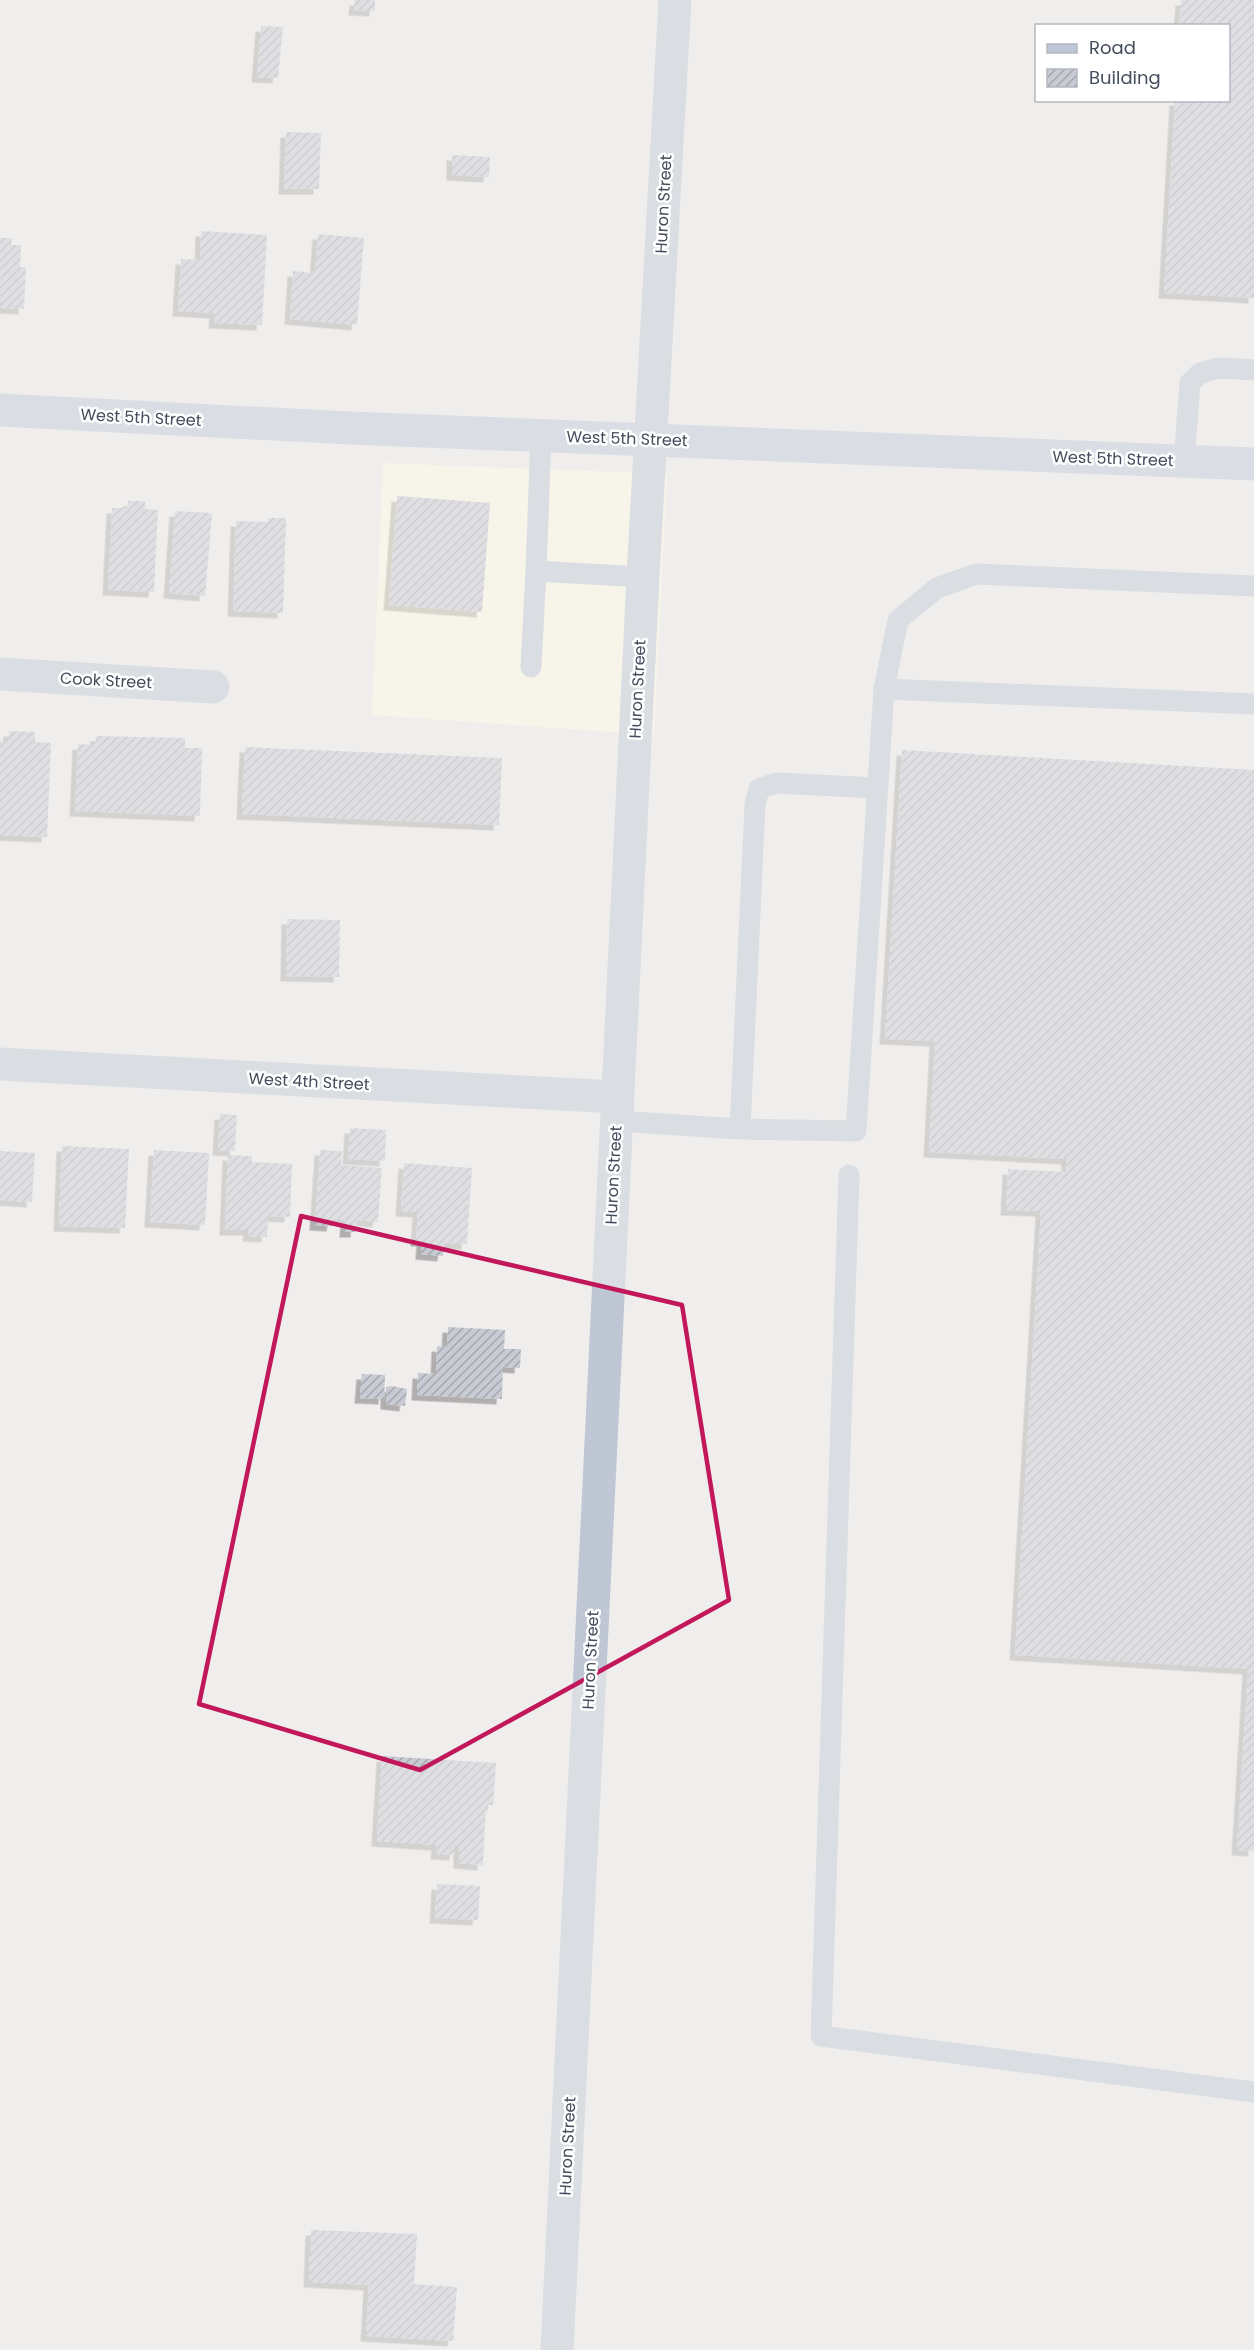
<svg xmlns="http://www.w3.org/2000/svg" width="1254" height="2350" viewBox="0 0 1254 2350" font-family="Poppins,sans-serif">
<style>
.commercial{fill:#fefae4}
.building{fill:url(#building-hatch);filter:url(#shadow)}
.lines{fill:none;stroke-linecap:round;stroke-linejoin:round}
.lane{stroke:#bfc7d4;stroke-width:21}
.street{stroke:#bfc7d4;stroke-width:33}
.secondary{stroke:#bec7d9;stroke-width:33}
.marked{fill:none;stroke:#c2185b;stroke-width:4.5;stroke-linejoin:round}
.labels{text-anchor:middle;stroke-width:5;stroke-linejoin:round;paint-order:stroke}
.street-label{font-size:16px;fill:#444d5d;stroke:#fff}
</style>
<defs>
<pattern id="building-hatch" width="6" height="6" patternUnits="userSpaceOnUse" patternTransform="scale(1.5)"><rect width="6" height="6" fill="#c9cbd4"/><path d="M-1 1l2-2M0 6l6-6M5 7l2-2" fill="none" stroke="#a5a7af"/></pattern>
<filter id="shadow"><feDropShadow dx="-5.5" dy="5.5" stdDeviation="0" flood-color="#0004"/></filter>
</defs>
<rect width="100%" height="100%" fill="#f0eeed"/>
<path class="commercial" d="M383 463 667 474 654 735 372 715Z"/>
<path class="building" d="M355 0H375V11L354 10Z
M1181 0H1254V298L1164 293 1175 100H1228V26H1179Z
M261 26 283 27 278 78 257 77Z
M286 132 321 133 319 189H284Z
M452 155 490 157 489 177 452 175Z
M201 231 267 235 262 325 214 323 215 313 178 311 181 259 200 260Z
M318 234 364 238 357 325 290 319 293 271 315 273Z
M0 238H12L11 245H21L20 267H26L24 309 1 308Z
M397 496 490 503 482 612 389 605Z
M128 501H145V509L158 510 154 592 108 590 112 508H127Z
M175 511 212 513 205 596 169 593Z
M268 518H286L283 613 233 611 236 521 268 522Z
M9 731 35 732V742L51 743 47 837 0 835V741L8 742Z
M96 736 185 738V748H202L200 816 75 811 78 744 95 745Z
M245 747 502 758 499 825 242 814Z
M902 750 1254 770V1851L1237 1850 1248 1669 1015 1655 1041 1211 1006 1210 1008 1169 1066 1172 1067 1159 929 1152 935 1041 885 1039Z
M287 919 340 920 339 977 286 976Z
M220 1114 237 1115 235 1151 218 1150Z
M350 1128 386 1130 385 1161 348 1159Z
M62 1146 129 1149 125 1228 59 1226Z
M154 1150 209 1153 205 1225 150 1222Z
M320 1150 342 1151 341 1165 382 1168 378 1222 357 1220 356 1232H345L346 1220 333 1219 332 1226 315 1225Z
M0 1151 35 1153 32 1202 0 1200Z
M228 1155 252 1156V1162L292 1164 290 1217 268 1216 267 1237 248 1236 249 1230H225Z
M404 1163 472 1168 467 1244 444 1243 443 1256 421 1254 422 1241H416L418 1212 401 1211Z
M448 1327 505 1330 504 1349H521L520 1368 503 1367 502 1399 417 1395 418 1373 436 1374 437 1346 447 1347Z
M362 1374 385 1375 384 1399 360 1398Z
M392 1386 407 1389 405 1406 386 1404V1387Z
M382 1756 496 1763 493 1805H486L483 1865 459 1863V1846H455V1855L436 1854 437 1845 377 1841Z
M437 1884 480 1886 478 1920 435 1918Z
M311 2230 417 2234 414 2284 457 2287 453 2341 366 2336 369 2285 309 2282Z"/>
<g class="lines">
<path class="lane" d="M541 435 536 571 643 577
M1184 461 1190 383 1200 373 1219 368 1254 370
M531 667 536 571
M884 689 1254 704
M616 1121 740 1129 856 1131 884 689 898 620 937 588 976 574 1254 586
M740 1129 755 805 759 789 776 783 877 788
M849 1175 821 2036 1254 2092"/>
<path class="street" d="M0 674 213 687
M0 1064 617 1097
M557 2350 643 577 675 0"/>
<path class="secondary" d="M0 410 350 428 1254 464"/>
</g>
<path d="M0 0H1254V2350H0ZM301 1216 682 1305 729 1600 420 1770 199 1704Z" fill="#f0eeed" fill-opacity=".55" fill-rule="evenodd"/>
<path class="marked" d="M301 1216 682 1305 729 1600 420 1770 199 1704Z"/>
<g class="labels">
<g class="street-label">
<text transform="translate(663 204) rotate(-87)" y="6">Huron Street</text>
<text transform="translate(141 417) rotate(3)" y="6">West 5th Street</text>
<text transform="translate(627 438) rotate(2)" y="6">West 5th Street</text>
<text transform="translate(1113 458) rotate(2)" y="6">West 5th Street</text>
<text transform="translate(106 680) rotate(3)" y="6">Cook Street</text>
<text transform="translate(637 689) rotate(-87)" y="6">Huron Street</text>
<text transform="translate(309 1081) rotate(3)" y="6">West 4th Street</text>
<text transform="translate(613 1175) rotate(-87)" y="6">Huron Street</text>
<text transform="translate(590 1660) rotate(-87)" y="6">Huron Street</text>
<text transform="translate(567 2146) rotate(-87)" y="6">Huron Street</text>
</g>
</g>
<rect x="1035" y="24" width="195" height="78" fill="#ffffff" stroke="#b4b8be" stroke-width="1.5"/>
<rect x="1047" y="44" width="30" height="9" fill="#bec7d9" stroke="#b4b8be" stroke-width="1.5"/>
<text x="1089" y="54" font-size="18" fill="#444d5d">Road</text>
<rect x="1047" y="69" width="30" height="18" fill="url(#building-hatch)" stroke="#b4b8be" stroke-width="1.5"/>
<text x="1089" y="84" font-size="18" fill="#444d5d">Building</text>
</svg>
